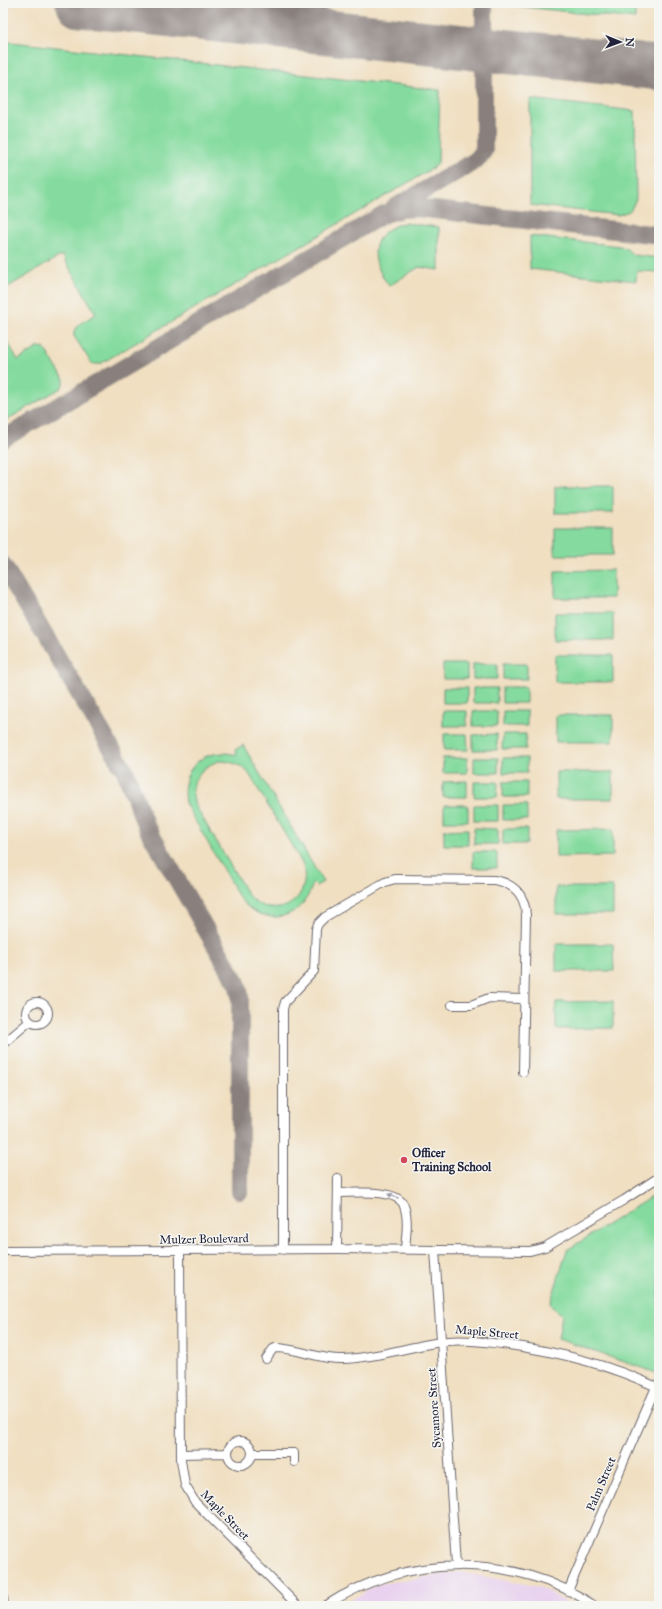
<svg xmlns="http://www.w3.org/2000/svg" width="662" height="1609" viewBox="0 0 662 1609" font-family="'IM FELL Great Primer',serif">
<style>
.built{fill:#e8d2ef}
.green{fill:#85db9f;stroke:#547e6d;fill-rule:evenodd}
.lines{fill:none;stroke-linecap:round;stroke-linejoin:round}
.taxiway{stroke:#89807e;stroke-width:18}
.runway{stroke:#89807e;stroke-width:45}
.minor-casing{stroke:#6a646a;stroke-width:10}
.minor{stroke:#fff;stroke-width:8}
.oneway{fill:#9c9ca7}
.poi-dot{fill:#d1495b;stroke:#f6f6f2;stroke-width:1.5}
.labels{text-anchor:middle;stroke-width:3;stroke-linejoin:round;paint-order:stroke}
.poi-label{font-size:12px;font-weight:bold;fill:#22223b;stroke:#f6f6f2;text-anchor:start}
.street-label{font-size:12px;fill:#22223b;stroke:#f6f6f2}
</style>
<rect width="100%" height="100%" fill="#f6f6f2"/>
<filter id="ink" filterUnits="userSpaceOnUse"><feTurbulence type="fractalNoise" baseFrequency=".025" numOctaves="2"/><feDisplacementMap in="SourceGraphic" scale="8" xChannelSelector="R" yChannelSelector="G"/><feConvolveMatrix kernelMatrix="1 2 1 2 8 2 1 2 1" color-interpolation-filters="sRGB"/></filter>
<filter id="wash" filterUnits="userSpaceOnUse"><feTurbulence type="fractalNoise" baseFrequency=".012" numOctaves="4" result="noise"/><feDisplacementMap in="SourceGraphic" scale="16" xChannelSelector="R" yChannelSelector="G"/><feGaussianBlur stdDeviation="0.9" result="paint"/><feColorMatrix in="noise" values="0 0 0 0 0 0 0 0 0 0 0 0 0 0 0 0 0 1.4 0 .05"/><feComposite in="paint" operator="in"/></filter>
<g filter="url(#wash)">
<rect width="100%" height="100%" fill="#f0dfc1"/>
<path class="built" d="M460 1572 540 1587 573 1606H340L379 1584Z"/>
<path class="green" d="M514 3H635V19L514 6Z
M3 41 440 90 438 163 433 168 100 364H92L74 336C72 324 88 320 96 314L62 255 3 290Z
M530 99 635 111 636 199C628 215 633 209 618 215L530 205Z
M404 223 439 227V270L419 267 389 286C385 280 380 273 378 267 369 244 382 228 404 223Z
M530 236 620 246 627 249 633 255 659 258V272L637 271 636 281 530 269Z
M3 334 18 360 39 347 44 348 64 379V382L61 388 3 422Z
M555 486H613V513H555Z
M555 528H613V555H555Z
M613 570V598H555V571Z
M555 613H613V640H555Z
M555 655H613V682H555Z
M443 664H467V679H443Z
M473 664H497V679H473Z
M503 664H527V679H503Z
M502 687H526V703H502Z
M443 688H467V703H443Z
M473 688H497V703H473Z
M443 711H467V726H443Z
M473 711H497V726H473Z
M503 711H527V726H503Z
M556 715H613V742H556Z
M444 734H467L468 750H444Z
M497 734V750H473V735Z
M503 734H526V749H502Z
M243 745 323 882 316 886 313 883C303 920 265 929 240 899L185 803C179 769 204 746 237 755L235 750ZM219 761C230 761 239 764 248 772L302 863C315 900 274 925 248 895L196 807C187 786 197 768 219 761Z
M443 758H467V773H443Z
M474 758H498V773H474Z
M503 758H527V773H503Z
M556 772H613V799H556Z
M467 781V797H443V782Z
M474 782H498L497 797H474Z
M503 782H527V797H503Z
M444 805H468V821H444Z
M474 805H498V821H474Z
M503 805H527V820H503Z
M474 828 498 829V844H474Z
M468 829V845H444V830Z
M503 829H527V844H503Z
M613 829V856L556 857V830Z
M497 852V868H473V852Z
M556 887H613V914H556Z
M556 944H613L614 971H556Z
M613 1001V1028L556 1029V1002Z
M659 1192V1374L558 1339 562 1315 550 1304 567 1250Z"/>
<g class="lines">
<path class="taxiway" d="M64 3 79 5
M394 208 475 161 480 156 484 150V3
M3 439 384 214 401 209 417 208 659 235
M3 565 125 771 146 826 237 983 240 995V1191"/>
<path class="runway" d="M79 5 659 68"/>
</g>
</g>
<g filter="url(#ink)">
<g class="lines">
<g class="minor-casing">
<path id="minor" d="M26 1013a11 11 0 1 1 22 0a11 11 0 1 1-22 0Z
M452 1005H471L489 998 524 999
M3 1044 30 1021
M338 1193C354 1193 398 1188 404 1206 409 1219 406 1236 405 1249
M337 1249 338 1178
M283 1250V1009L285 1002 314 971 316 929 318 924 325 917 385 882 395 879 494 880C514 883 525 895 526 915L523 1072
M435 1250 456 1565
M3 1251 337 1249 530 1251 545 1247 624 1200 659 1177
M180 1251 181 1460 185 1485 195 1502 298 1606
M266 1359 273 1349 275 1348C298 1348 320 1360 343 1359 379 1358 413 1345 448 1341 466 1339 485 1342 502 1344 556 1351 610 1365 659 1388
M228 1453a12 12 0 1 1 24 0a12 12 0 1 1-24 0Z
M252 1453H294V1462
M181 1454 227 1453
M568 1591 656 1387
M3 1596 4 1606
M325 1606C405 1553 515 1552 595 1606"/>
</g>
<use href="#minor" class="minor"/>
</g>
<defs><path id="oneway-solid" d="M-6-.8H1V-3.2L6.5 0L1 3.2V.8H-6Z"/></defs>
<use class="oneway" href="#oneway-solid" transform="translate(393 1196) rotate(-159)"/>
</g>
<circle class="poi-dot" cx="404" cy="1160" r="4"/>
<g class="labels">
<g class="poi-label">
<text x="412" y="1157">Officer<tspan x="412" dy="14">Training School</tspan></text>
</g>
<g class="street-label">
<text transform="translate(204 1239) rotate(-1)" y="4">Mulzer Boulevard</text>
<text transform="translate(487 1332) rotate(5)" y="4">Maple Street</text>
<text transform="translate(434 1408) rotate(-94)" y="4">Sycamore Street</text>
<text transform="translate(601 1484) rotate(-67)" y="4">Palm Street</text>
<text transform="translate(225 1515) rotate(46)" y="4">Maple Street</text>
</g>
</g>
<rect width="662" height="1609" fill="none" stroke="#f6f6f2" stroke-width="16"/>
<g transform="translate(620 42) rotate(91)" stroke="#f6f6f2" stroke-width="3" paint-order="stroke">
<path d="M0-3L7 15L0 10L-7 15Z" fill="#22223b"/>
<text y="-6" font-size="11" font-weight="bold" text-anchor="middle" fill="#22223b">N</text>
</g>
</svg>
